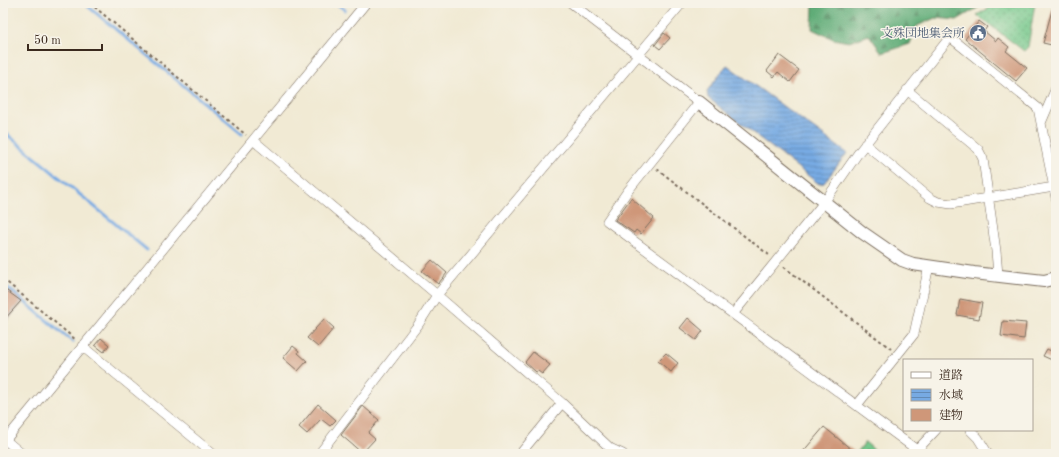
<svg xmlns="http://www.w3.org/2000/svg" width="1059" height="457" viewBox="0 0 1059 457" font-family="'Old Standard TT','Noto Serif JP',serif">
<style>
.industrial{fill:url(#industrial-grid)}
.grass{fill:url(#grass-dots);stroke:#587954}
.forest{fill:url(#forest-firs);stroke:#4d6b4a}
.water{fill:url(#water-rules);stroke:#596a80}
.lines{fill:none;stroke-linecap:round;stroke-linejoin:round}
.stream{stroke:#77aae3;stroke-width:3}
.building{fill:#cf9779}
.minor-casing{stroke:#7b6d5e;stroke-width:10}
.tertiary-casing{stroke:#7b6d5e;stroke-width:14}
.path{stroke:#7b6d5e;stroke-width:2;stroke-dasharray:3 3;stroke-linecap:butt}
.minor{stroke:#fff;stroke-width:9}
.tertiary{stroke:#fff;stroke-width:12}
.labels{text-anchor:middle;stroke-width:3;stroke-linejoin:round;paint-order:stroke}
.service-label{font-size:12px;fill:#4e5e75;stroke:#f7f3e8;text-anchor:end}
</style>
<defs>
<pattern id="industrial-grid" width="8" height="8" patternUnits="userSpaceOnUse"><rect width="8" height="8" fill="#ccc2b9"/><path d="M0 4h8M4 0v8" fill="none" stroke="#b0a79f"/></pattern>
<pattern id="grass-dots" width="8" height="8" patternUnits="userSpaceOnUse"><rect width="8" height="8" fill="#74c88b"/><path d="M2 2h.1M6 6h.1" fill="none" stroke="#60a371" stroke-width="1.8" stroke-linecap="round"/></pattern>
<pattern id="forest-firs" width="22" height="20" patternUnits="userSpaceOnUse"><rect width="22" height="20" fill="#5fac77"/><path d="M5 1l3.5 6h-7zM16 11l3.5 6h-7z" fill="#508c61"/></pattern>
<pattern id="water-rules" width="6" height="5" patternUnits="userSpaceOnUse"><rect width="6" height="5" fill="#77aae3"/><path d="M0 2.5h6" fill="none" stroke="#638bb7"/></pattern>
</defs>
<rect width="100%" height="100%" fill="#f7f3e8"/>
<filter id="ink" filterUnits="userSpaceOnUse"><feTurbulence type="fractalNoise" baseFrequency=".025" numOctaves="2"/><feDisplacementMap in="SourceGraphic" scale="8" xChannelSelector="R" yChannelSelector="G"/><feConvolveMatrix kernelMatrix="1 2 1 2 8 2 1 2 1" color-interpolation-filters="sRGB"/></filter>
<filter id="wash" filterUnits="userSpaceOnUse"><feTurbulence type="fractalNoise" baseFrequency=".012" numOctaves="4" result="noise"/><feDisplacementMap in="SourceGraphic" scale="16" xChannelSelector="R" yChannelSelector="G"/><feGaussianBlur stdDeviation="0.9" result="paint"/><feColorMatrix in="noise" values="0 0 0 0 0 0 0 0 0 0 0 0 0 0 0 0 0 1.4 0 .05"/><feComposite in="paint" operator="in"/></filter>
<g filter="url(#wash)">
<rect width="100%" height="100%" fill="#f1ead4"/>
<path class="industrial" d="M3 286 23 303 3 326Z"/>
<path class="grass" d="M997 3H1035L1028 47 1024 51 977 15Z
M865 442 879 454H856Z"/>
<path class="forest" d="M813 3H986L957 20 935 18 917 26 910 44 882 53 869 35 849 42 833 39 812 29Z"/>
<path class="water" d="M727 65 847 153 824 183 819 184 708 98 707 91Z"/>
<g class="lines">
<path class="stream" d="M84 3 242 134
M336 3 345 10
M3 4 4 3
M3 131 147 250
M3 284 73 342"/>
</g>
<g id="blocks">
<path class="building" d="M1054 3H1056V46L1043 43Z
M979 21 987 27 984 31 996 41 998 38 1009 47 1006 51 1027 68 1016 81 965 39Z
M664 33 670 38 660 49 655 45Z
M779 55 799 70 790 82 778 72 774 77 767 71Z
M631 198 654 218 641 234 636 230 634 233 615 220Z
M432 260 447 273 438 284 422 271Z
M3 288 21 301 3 321Z
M960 299 982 303 979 319 957 315Z
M688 318 703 331 696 340 680 328Z
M324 319 334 328 318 347 307 338Z
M1003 321 1026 323 1024 339 1001 336Z
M101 338 109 345 104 352 95 345Z
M293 346 299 351 298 353 307 361 298 371 283 358Z
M1047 349 1055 353 1052 360 1043 356Z
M533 352 550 365 542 374 538 371 536 372 525 362Z
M666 353 678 363 671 372 658 361Z
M318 404 336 420 330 426 321 419 307 434 299 427Z
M363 406 379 420 368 433 375 439 362 453 341 435Z
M824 427 857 454H801Z"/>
</g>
</g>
<g filter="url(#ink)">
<use href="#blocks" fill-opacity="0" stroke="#7b6d5e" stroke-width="1"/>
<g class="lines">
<g class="minor-casing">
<path id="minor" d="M571 3 699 102 627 192 607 221 917 450 936 430
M907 90 978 149 983 159 996 251 998 275
M1041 123 1056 88
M253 140 437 295 562 403 610 448 623 454
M865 144 930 198 938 202 951 204 1054 187
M733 314 825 201 859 152 950 37 1038 108 1056 198
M82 346 213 454
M857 405 914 334 929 266
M970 430 978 438 988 454
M3 438 22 454
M3 443 366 3
M319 454 418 325 437 295 682 3
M520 454 562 403"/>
</g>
<g class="tertiary-casing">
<path id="tertiary" d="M699 102 863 233 902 260 913 264 974 273 1044 281 1056 278"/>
</g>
<path class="path" d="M90 3 246 135
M657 169 769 255
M784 267 891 349
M3 279 76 340"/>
<use href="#minor" class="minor"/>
<use href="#tertiary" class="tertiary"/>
</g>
</g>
<defs>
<g id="civic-disc" transform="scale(0.9)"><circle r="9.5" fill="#5c6f8a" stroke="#f7f3e8"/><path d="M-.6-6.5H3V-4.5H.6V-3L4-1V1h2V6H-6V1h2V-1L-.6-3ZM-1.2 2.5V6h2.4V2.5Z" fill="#fff"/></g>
</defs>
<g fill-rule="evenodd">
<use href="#civic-disc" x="978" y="33"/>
</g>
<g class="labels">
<g class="service-label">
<text x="965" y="37">文殊団地集会所</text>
</g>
</g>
<rect width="1059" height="457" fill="none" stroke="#f7f3e8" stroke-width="16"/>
<rect x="903" y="359" width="130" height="72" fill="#f7f3e8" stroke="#aca397"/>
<rect x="911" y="372" width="20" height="6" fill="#ffffff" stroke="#aca397"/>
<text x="939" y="379" font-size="12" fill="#3b2a1e">道路</text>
<rect x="911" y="389" width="20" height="12" fill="url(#water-rules)" stroke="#aca397"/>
<text x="939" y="399" font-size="12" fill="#3b2a1e">水域</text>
<rect x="911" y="409" width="20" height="12" fill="#cf9779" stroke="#aca397"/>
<text x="939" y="419" font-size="12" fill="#3b2a1e">建物</text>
<path d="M28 44v6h74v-6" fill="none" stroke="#3b2a1e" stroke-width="2"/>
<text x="34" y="44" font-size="12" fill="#3b2a1e" stroke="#f7f3e8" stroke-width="3" paint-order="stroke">50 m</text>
</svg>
